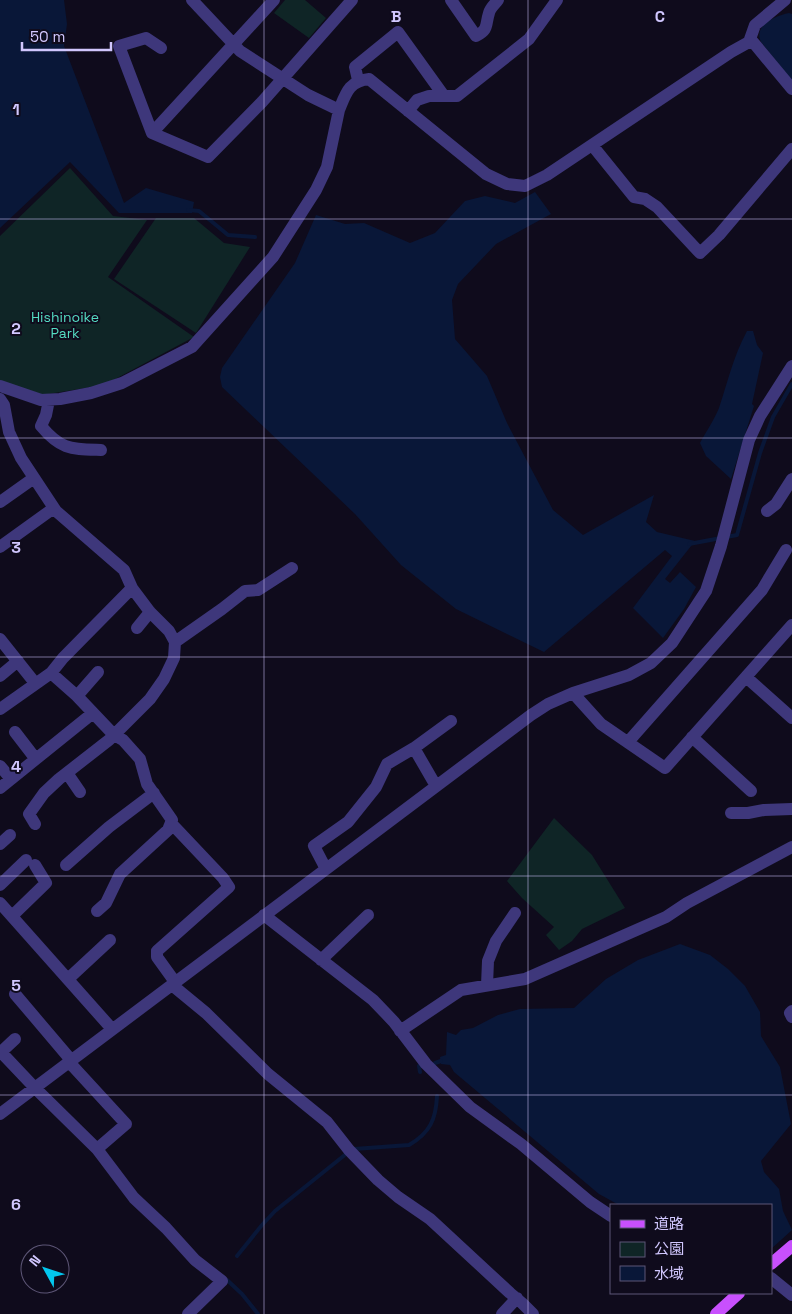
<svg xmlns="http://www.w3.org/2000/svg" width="792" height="1314" viewBox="0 0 792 1314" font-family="'Space Grotesk','Noto Sans JP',sans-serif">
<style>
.green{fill:#0f2526}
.water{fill:#091738}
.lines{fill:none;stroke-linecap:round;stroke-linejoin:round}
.stream{stroke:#091738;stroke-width:4}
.minor{stroke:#3e377b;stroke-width:12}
.major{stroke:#c850fd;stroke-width:12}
.grid{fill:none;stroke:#d1c7fe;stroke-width:1;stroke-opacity:0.55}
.labels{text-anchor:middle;stroke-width:4;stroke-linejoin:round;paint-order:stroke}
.park-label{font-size:14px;fill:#55dcc3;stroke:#0f0b1c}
.grid-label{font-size:16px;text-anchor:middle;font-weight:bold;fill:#d1c7fe;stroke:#0f0b1c;stroke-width:4;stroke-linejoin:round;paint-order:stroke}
</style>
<rect width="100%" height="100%" fill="#0f0b1c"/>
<path class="green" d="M285 0H305L326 18 309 38 274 13Z
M70 168 113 216 147 220 108 277 194 337 104 385 42 395 0 382V236Z
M156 218H194L224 243 250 247 196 333 114 279Z
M554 818 592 855 625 908 582 929 572 941 559 950 546 935 554 927 522 898 507 881Z"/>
<path class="water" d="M0 0H64L67 24 64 46 124 203 146 188 194 202 192 213H119L70 162 0 228Z
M789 13 792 14V81L761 42C753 25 775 16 789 13Z
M535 192 551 214 496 244 458 284 452 300 455 339 487 376 507 423 553 510 583 535 654 495 646 522 657 532 695 541 665 579 670 583 680 572 696 587 684 609 663 638 633 608 672 556 665 550 544 652 456 609 401 565 355 514 222 387 220 377 222 368 295 263 316 215 345 224 364 223 410 243 435 233 465 201 485 196 515 203Z
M747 331H753L757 345 763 353 752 404 754 406 731 479 706 456 700 443C706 432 714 420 719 408 728 381 733 357 747 331Z
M680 944 710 955 728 969 745 986 760 1012 761 1036 780 1067 791 1124 761 1161 764 1172 779 1189 783 1211 792 1230 771 1249V1205H619L599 1194 454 1072 450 1065 441 1064 440 1057 446 1055 447 1032 456 1035 461 1030 473 1028 498 1015 520 1009 574 1008 606 979 638 960Z"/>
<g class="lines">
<path class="stream" d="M188 210 199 211 228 235 255 237
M689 544 737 535 760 453 773 417 792 384
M435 1063 441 1061
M419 1066 420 1072
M354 1149 409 1145C430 1133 436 1119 437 1096
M237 1256 262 1225 275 1211 346 1154
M227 1280 242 1294 258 1314"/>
<path class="minor" d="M451 0 476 36C489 29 485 26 489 13 490 8 495 4 498 0
M749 42H753L792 89
M161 48 146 38 119 46 152 133 274 0
M358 80 355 67 398 32 444 96
M339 110C346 93 349 81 369 79L486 174 507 184 525 186 547 175 731 52 749 42 755 25 785 0
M408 111 417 100 429 96H457L529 39 557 0
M152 133 208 157 262 102 352 0
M592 145 634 197 645 199 657 207 700 253 719 235 792 149
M0 386 41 400 60 399 91 393 122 383 192 347 273 257 316 190 327 167 339 110 308 95 240 51 192 0
M0 399 4 405 9 432 21 458 56 511 124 570 132 588 150 612 169 631 175 642 174 658 164 679 150 699 109 740 59 779 44 793 29 814 35 824
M49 400 46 415 41 426C61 450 71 449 101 450
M0 502 34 478
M767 511 776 504 792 479
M0 547 54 508
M137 628 150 612
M0 639 35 683
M175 642 222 609 245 591 258 590 292 568
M51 673 77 696 114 735 123 740 140 759 147 784 172 820 168 830 120 874 106 903 97 911
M0 676 18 661
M746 677 792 718
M573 693 601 724 665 768 792 625
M77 696 98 672
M0 709 51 673 63 658 132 588
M15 732 35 758
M692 737 751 791
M628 742 762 590 786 550
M0 766 11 779
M67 773 80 792
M436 786 414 748 451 721
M0 788 93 713
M731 813H748L764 810 792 809
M171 823 223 878 229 887 157 951V957L175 982
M0 844 10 835
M66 865 109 827 154 793
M326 869 314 846 348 822 376 787 387 764 414 748
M0 885 26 860
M0 903 112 1029
M264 915 373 1000 394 1022 426 1064 470 1107 521 1144 590 1202 611 1216
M12 916 46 883 35 865
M321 960 368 915
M68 979 110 940
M172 985 206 1013 268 1074 327 1122 349 1150 378 1180 398 1197 430 1219 510 1293 522 1303 533 1314
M487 985 488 961 496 941 515 913
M15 994 71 1060
M792 1011 790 1013 792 1017
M400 1031 461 990 525 979 666 917 687 903 792 847
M15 1039 1 1052 35 1088 97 1149 134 1198 166 1228 195 1260 222 1281 188 1314
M69 1062 126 1124 97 1149
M0 1114 531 715 548 704 573 693 629 675 651 663 672 643 706 591 721 546 749 440 760 416 792 366
M771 1278 792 1295
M502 1314 517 1298"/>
<path class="major" d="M771 1264 792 1246
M716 1314 739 1293"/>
</g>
<path class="grid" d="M264 0V1314M528 0V1314M0 219H792M0 438H792M0 657H792M0 876H792M0 1095H792"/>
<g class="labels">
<g class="park-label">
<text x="65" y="322">Hishinoike<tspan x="65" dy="16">Park</tspan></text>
</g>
</g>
<g class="grid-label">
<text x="396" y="22">B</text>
<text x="660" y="22">C</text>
<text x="16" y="115">1</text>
<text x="16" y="334">2</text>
<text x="16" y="553">3</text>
<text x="16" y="772">4</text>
<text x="16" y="991">5</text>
<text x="16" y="1210">6</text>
</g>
<rect x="610" y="1204" width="162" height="90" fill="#0f0b1c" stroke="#5d5676"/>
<rect x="620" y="1220" width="25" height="8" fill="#c850fd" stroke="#5d5676"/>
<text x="654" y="1229" font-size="15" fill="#d1c7fe">道路</text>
<rect x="620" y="1242" width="25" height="15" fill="#0f2526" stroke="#5d5676"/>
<text x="654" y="1254" font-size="15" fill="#d1c7fe">公園</text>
<rect x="620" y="1266" width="25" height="15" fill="#091738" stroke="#5d5676"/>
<text x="654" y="1279" font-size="15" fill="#d1c7fe">水域</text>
<g transform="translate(45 1269) rotate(310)"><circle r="24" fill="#0f0b1c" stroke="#5d5676"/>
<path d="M0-4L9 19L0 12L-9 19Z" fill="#03c7ee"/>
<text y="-8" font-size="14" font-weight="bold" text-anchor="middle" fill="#d1c7fe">N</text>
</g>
<path d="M22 42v8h89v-8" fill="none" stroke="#d1c7fe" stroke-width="2.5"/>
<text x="30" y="42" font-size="15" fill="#d1c7fe" stroke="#0f0b1c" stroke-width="4" paint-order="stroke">50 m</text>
</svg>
